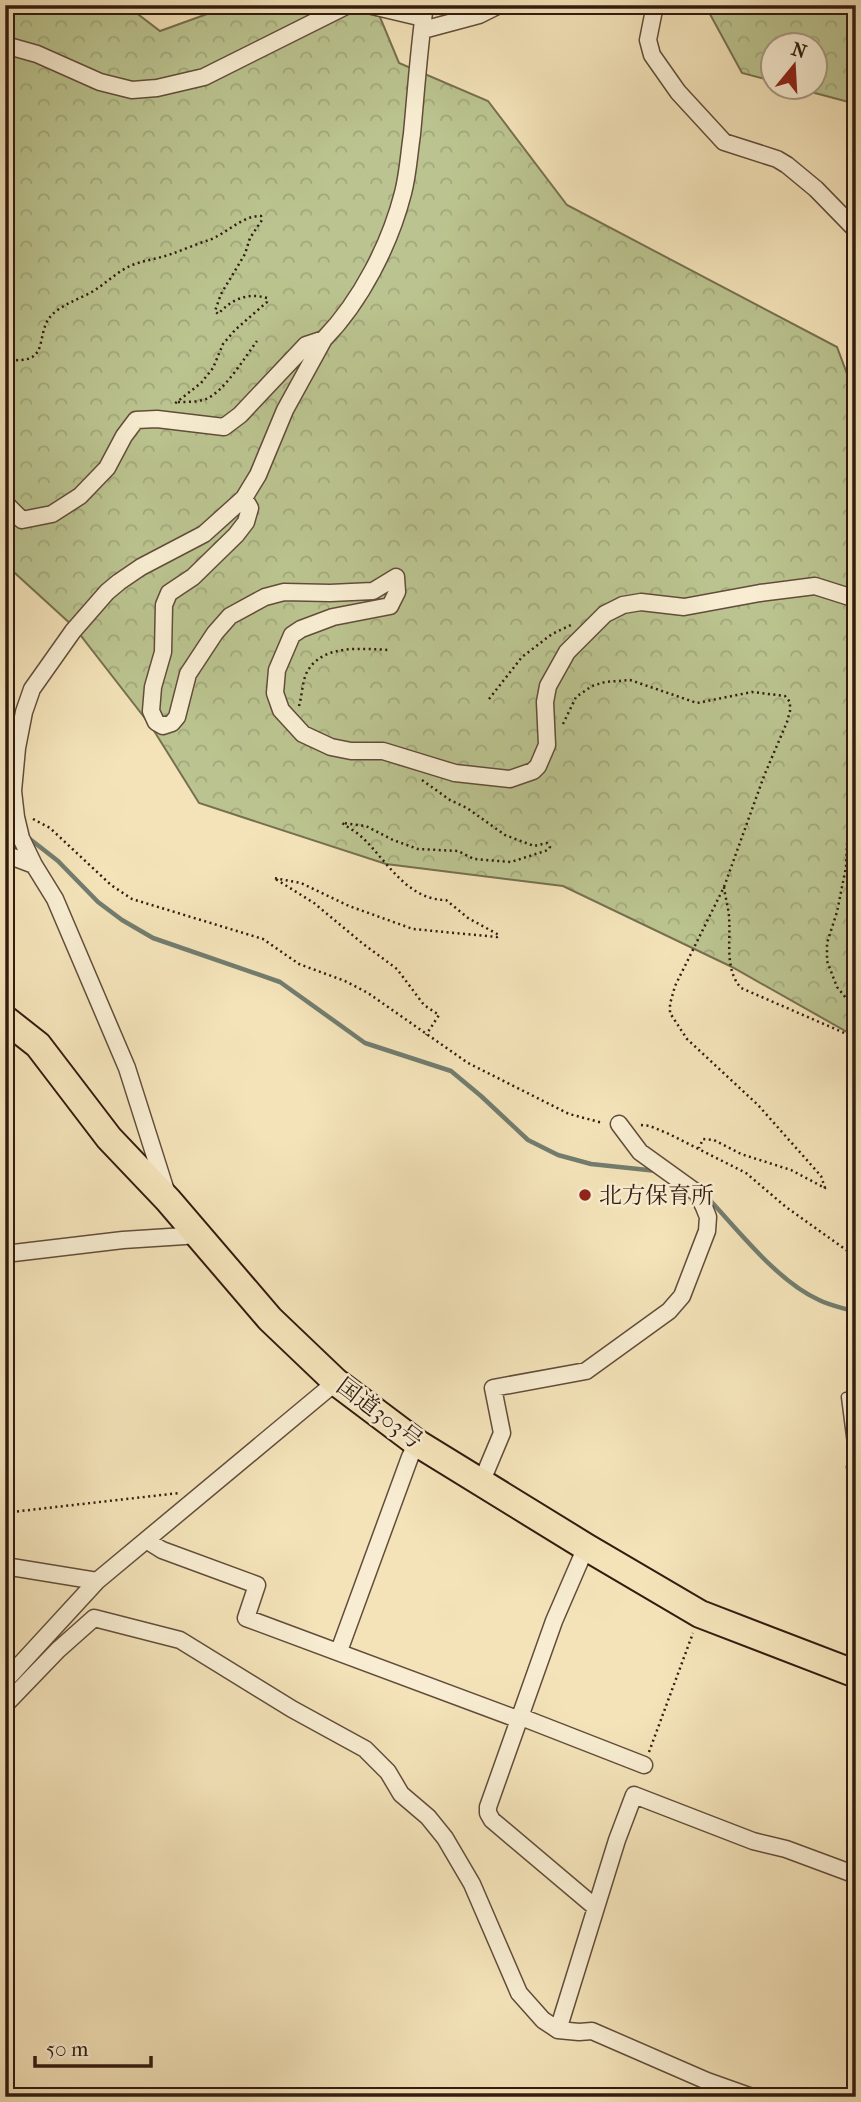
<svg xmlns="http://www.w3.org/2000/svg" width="861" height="2102" viewBox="0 0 861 2102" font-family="'IM FELL French Canon','Noto Serif JP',serif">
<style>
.forest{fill:url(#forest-crowns);stroke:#767050;stroke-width:2}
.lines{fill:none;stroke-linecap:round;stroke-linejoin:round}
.stream{stroke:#727d6f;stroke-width:4.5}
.service-casing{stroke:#624d3a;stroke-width:11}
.minor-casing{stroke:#624d3a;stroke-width:19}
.trunk-casing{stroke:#321b10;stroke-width:30}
.path{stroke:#321b10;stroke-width:2.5;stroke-dasharray:2 3.5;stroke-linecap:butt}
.service{stroke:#f8edd2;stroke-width:8}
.minor{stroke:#f8edd2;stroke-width:16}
.trunk{stroke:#f4e3b9;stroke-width:26}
.poi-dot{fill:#8f2418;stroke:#f8edd2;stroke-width:2.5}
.labels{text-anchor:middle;stroke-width:5;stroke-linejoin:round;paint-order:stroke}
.poi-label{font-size:23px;fill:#321b10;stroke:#f8edd2;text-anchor:start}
.street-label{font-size:23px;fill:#321b10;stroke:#f8edd2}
</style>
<defs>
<pattern id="forest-crowns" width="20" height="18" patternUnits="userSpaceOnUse" patternTransform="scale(1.75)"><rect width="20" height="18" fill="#bbc490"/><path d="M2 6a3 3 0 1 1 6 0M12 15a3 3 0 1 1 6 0" fill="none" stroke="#a1a87b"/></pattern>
</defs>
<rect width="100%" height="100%" fill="#f4e3b9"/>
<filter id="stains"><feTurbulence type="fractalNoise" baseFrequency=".00286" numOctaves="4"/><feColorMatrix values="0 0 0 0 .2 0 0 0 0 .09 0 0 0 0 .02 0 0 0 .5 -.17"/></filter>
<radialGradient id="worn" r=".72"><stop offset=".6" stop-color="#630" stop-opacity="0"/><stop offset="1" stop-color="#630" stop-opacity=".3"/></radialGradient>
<path class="forest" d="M5 5H126L160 31 232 5H375L399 63 488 101 567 205 837 347 856 398V1037L732 967 563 886 386 864 199 803 151 726 74 627 5 564Z
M705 5H856V104L796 88H816V46H774L773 81 742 73Z"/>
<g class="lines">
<path class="stream" d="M26 836 58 861 98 902 122 920 153 938 280 982 365 1043 451 1071 481 1096 528 1140 558 1155 591 1164 657 1171
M707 1197C739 1231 777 1281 819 1300 831 1306 844 1308 856 1312"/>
<g class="service-casing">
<path id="service" d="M846 1397 855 1467"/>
</g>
<g class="minor-casing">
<path id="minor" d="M368 5 423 18
M655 5 648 40 652 55 678 92 724 142 777 159 787 165 816 189 856 230
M423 30 479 15 499 5
M5 45 37 54 100 82 132 90 157 88 204 77 348 5
M244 498 250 508 246 522 236 535 193 577 169 593 164 605 163 652 153 687 151 711 156 722 163 726 172 723 177 717 188 674 215 633 230 616 265 597 284 592 330 593 373 591 396 577 397 592 390 606 333 617 301 629 292 635 277 670 275 693 281 710 303 734 331 747 351 751H383L455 773 510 779 533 771 538 766 547 745 545 702 548 686 567 652 605 614 623 605 641 602 684 607 760 593 815 586 856 599
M5 499 7 505 22 520 52 514 80 496 107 468 124 436 136 420 157 419 224 427 240 415 306 345 324 339
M5 854 34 865
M166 1191 127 1068 55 899 34 865 21 838 16 817 13 791 17 748 24 712 32 689 73 631 107 592 119 582 141 567 204 534 244 498 258 475 285 410 324 339C361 301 390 244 403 193 408 174 409 154 412 134 416 91 419 48 425 5
M5 1254 123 1240 185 1236 194 1230
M855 1467H856
M481 1483 502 1433 493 1388 586 1371 669 1311 682 1296 707 1231 708 1217 704 1207 697 1193 640 1152 619 1124
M146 1540 162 1550 257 1585 246 1618 520 1720
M586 1547 554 1621 488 1807V1813L492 1820 595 1907
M5 1566 97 1581
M339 1651 410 1457 417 1443
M5 1681 97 1581 336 1382
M5 1705 58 1650 94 1618 180 1640 292 1709 365 1749 388 1772 401 1794 428 1817 445 1838 472 1884 519 1993 543 2020 558 2030 579 2032 592 2031 707 2081 752 2097
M521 1717 644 1765
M558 2030 617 1840 634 1795 753 1841 786 1849 856 1875"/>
</g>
<g class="trunk-casing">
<path id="trunk" d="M5 1019 38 1045 109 1138 168 1200 270 1319 336 1382 417 1443 586 1547 700 1614 856 1674"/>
</g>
<path class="path" d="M5 359C56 367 31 331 55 312 65 304 76 300 88 294 102 287 114 274 128 267 142 260 159 259 174 253 185 249 197 244 209 240 226 234 243 215 261 216L262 220 250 238 245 254 221 294 215 311 218 314C231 300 247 292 267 298V302L235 330 223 344 213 368 201 383 173 405
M178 402C187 402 197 402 206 399 224 392 245 357 257 341
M489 699 522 657 552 634 571 625
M299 706C302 696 302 684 306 674 321 643 362 649 390 650
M563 724 576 697 592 686 605 682 630 680 697 703 752 692 785 696 790 702V711L787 722 764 776 724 887 675 986 670 1004V1013L687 1039 758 1105 821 1176 825 1188 791 1170 741 1154 714 1140 703 1139 699 1148
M856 767 854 769 849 799 846 867 837 912 827 943V961L837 987 856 1010
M422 780 450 800 467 808 505 835 534 846 547 843 550 847 548 850 511 862 474 859 458 851 418 849 393 840 366 826 342 823C349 828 358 833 364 839 388 863 408 900 446 900L468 918 499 935 497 937 413 929 349 906 301 883 274 878 314 903 362 943 397 969 424 1005 439 1015 426 1035
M33 819 50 828 111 885 132 899 263 939 299 964 345 981 368 993 468 1063 569 1114 603 1123
M724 887C725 896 728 906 729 916 731 940 724 969 741 988L856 1038
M641 1125 650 1126 669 1134 746 1173 786 1207 856 1257
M5 1457 12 1512 179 1493
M649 1752 693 1633"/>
<use href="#service" class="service"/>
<use href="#minor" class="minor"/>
<use href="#trunk" class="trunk"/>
</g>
<circle class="poi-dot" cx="585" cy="1195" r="7"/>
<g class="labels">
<g class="poi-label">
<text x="599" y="1203">北方保育所</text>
</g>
<g class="street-label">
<text transform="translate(380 1413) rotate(37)" y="8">国道303号</text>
</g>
</g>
<rect width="861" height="2102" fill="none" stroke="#f4e3b9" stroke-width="28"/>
<rect x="7" y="7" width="847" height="2088" fill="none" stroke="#321b10" stroke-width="3.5"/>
<rect x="14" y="14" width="833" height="2074" fill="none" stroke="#321b10" stroke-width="2"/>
<g transform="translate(794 66) rotate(18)"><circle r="33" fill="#f8edd2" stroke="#a99984" stroke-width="2"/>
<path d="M0-5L12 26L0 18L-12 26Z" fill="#8f2418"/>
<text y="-10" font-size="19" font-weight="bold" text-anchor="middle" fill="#321b10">N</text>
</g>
<path d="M35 2056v10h116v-10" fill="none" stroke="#321b10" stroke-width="3.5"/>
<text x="46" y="2056" font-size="21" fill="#321b10" stroke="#f8edd2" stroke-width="5" paint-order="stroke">50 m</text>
<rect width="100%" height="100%" filter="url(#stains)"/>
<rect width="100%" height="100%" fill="url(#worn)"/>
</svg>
